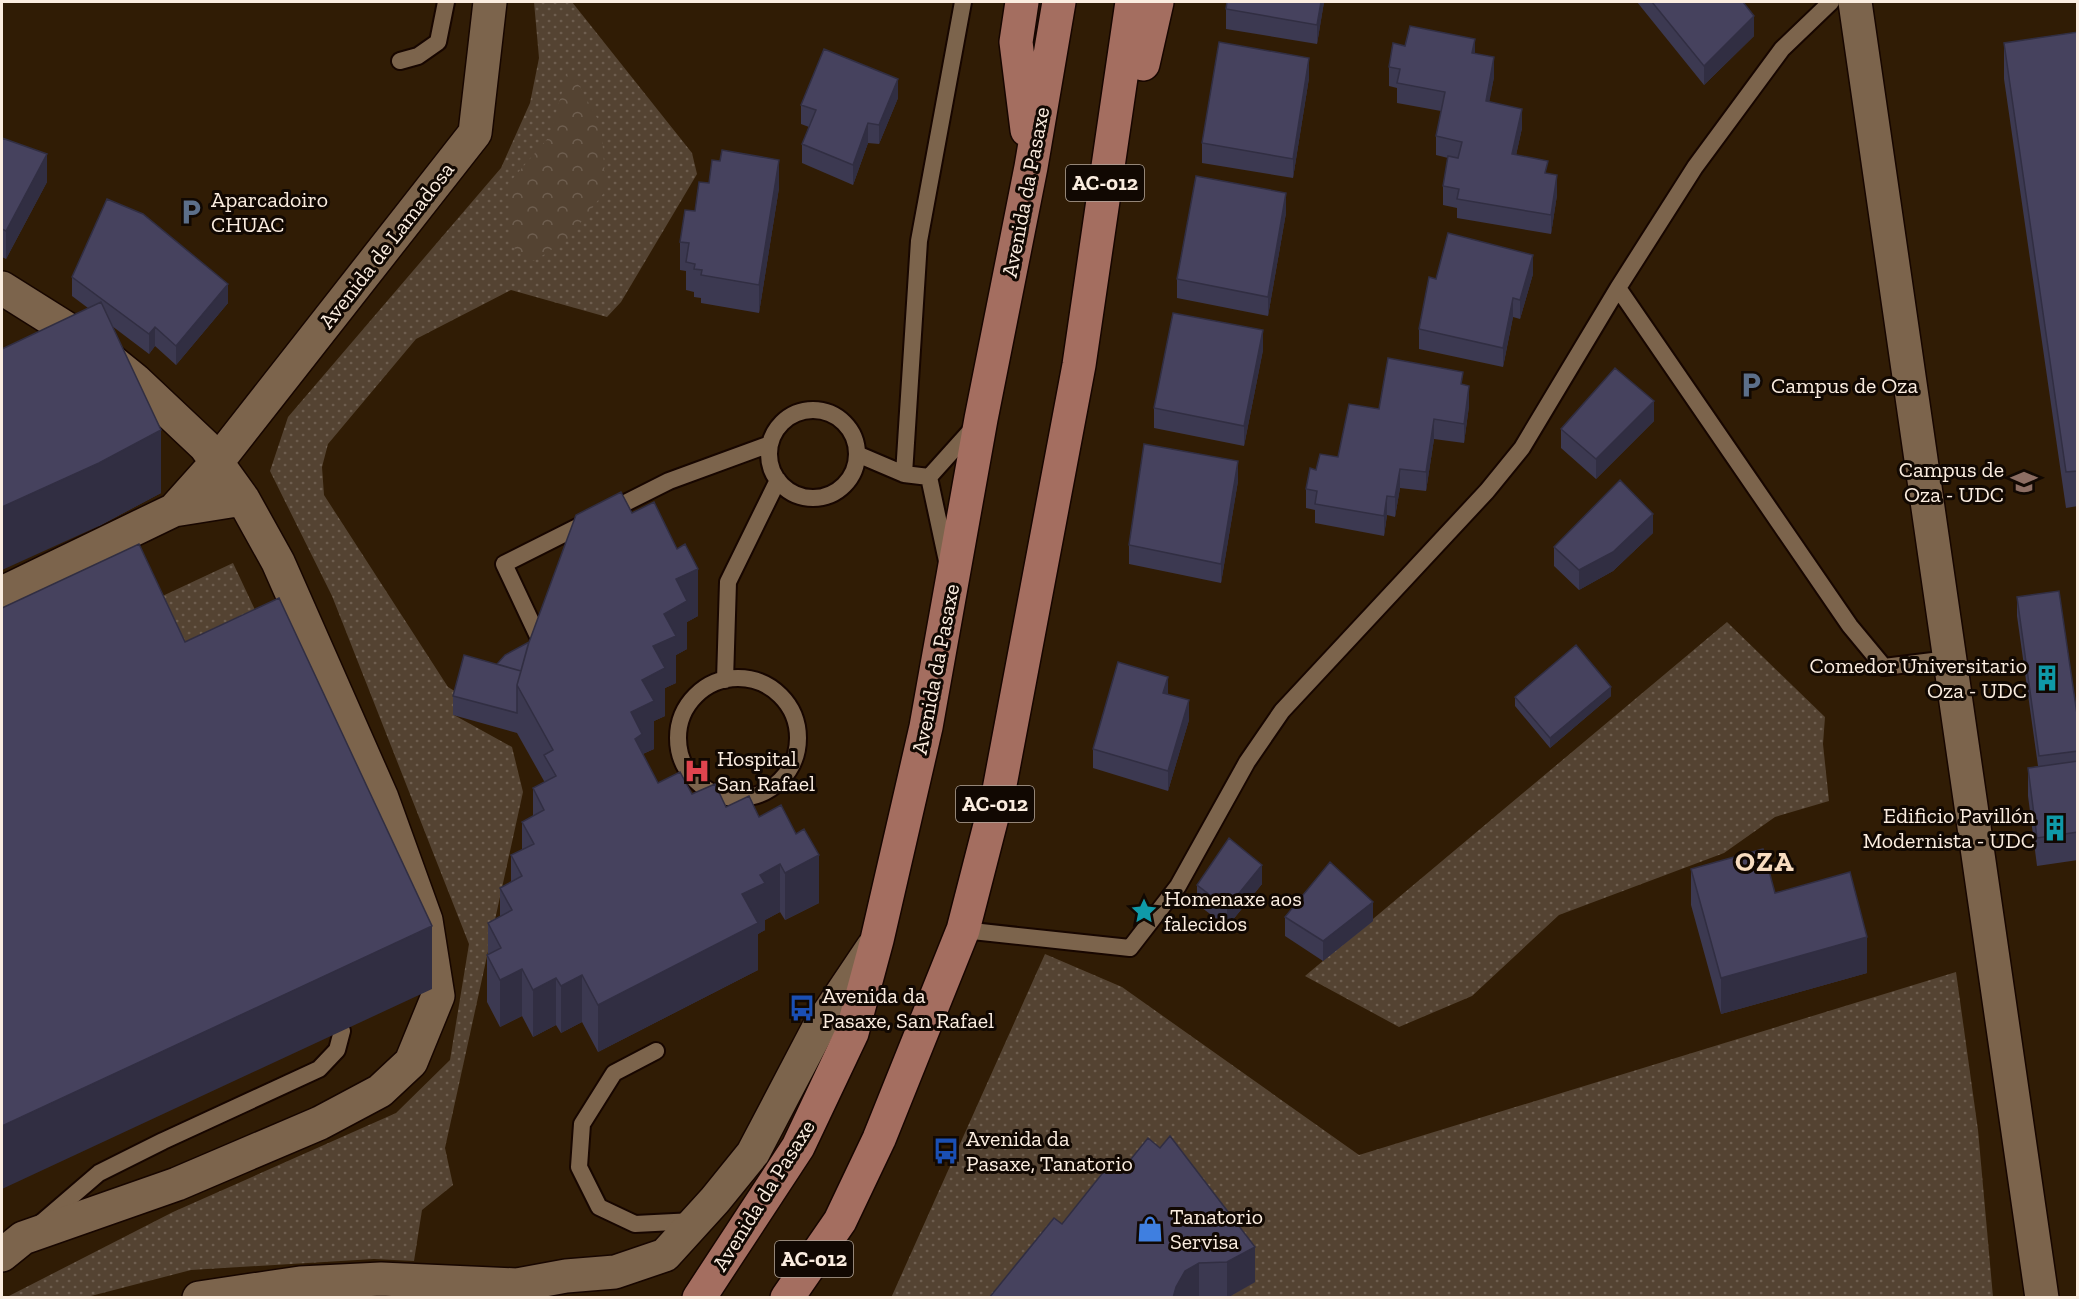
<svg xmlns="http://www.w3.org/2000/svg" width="2079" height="1299" viewBox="0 0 2079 1299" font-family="'Zilla Slab',serif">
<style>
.grass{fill:url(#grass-dots)}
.forest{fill:url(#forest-crowns)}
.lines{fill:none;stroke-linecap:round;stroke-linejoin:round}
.lane-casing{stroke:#170600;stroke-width:20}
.street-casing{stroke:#170600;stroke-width:36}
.primary-casing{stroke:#170600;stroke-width:36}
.lane{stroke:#7c644c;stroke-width:16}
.street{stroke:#7c644c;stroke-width:33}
.primary{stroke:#a46e60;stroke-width:33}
.wall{fill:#3c3951}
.shaded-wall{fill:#312e42}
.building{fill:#46425e;stroke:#312e42;stroke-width:1.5}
.labels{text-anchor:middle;stroke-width:6;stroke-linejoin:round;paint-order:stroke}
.shield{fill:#110802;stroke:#b5a89d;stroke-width:1.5}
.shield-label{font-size:21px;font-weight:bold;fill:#fbede0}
.street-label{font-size:22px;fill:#fbede0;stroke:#110802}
.poi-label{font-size:22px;fill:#fbede0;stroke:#110802;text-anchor:start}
.district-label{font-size:28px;font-weight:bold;letter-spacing:1.5px;fill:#f7dcc0;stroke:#110802}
</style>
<defs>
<pattern id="grass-dots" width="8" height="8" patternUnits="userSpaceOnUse" patternTransform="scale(1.5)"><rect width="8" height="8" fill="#544332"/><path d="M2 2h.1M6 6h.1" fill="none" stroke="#6e5e4f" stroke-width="1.8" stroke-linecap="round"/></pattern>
<pattern id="forest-crowns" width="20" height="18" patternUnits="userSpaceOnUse" patternTransform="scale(1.5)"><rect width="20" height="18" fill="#544332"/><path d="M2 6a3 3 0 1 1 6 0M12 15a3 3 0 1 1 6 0" fill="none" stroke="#6e5e4f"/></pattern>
</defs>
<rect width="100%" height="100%" fill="#301c05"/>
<path class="grass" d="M534 2H572L692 153 697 174 621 302 607 317 511 290 416 339 328 444 322 467 324 495 448 687 458 693 454 715 512 747 523 792 445 1148 453 1185 422 1210 414 1261 374 1259 191 1270 87 1297 5 1298 173 1212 396 1113 450 1060 469 944 332 596 270 471 288 417 501 168 530 103 539 58Z
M233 563 279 661 185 705 139 607Z
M1727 622 1825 717 1823 744 1829 801 1775 817 1724 853 1559 915 1472 996 1399 1027 1305 976Z
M1045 954 1122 987 1359 1155 1956 972 1978 1130 1993 1297 891 1298Z"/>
<path class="forest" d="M569 68 601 125 606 190 568 239 534 261 511 246 508 184 549 137Z"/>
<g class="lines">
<g class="lane-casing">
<path id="lane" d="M1831 2 1782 49 1695 167 1618 288 1850 626 1884 667 1949 659
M400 61 418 56 438 42 446 2
M769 454a44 44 0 1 1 88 0a44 44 0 1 1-88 0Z
M857 454 904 474 929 477
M904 474 919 241 963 2
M929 477 947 561
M929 477 974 427
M544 649 504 564 669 481 770 444
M678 738a60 60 0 1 1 120 0a60 60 0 1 1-120 0Z
M725 680 728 582 778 480
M963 930 1130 948 1178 886 1247 762 1282 711 1487 491 1522 448 1618 288
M656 1051 614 1073 582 1124 579 1167 599 1207 635 1224 694 1221
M42 1222 99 1173 163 1141 319 1069 337 1050 342 1031"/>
</g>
<g class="street-casing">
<path id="street" d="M1855 2 2042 1298
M2 288 88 342 135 380 205 446 243 499 278 562 382 798 426 920 438 996 411 1062 380 1091 320 1123 177 1184 23 1238 2 1255
M174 510 217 462 475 133 490 2
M2 593 174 510 243 499
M199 1298 300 1283 381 1279 517 1285 566 1276 615 1272 665 1255 715 1200 753 1153 818 1029 873 947"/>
</g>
<g class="primary-casing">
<path id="primary" d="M1022 2 1016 42 1027 130
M1143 64 1157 2
M699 1298 798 1147 852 1033 877 940 926 727 981 419 1031 167 1059 2
M787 1298 840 1221 879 1139 963 930 999 790 1079 365 1132 2"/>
</g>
<use href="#lane" class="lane"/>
<use href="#street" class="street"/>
<use href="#primary" class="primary"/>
</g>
<path class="wall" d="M1324 2 1317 44 1226 29V9Z
M1637 2H1743L1754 36 1704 85Z
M2078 32V506L2066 508 2004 79V43Z
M1405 46 1475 54 1494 77 1489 101 1522 128 1516 155 1548 174 1557 195 1551 234 1457 218V208L1443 205V186L1448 158 1436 155V136L1441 111 1397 103V88L1389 86V67Z
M1309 78 1293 178 1202 163V143Z
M898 98 879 144 868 143 853 185 802 163V144L809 127 801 124V105Z
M2 138 47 182 6 259 2 257Z
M709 183 779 188 759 313 701 303V298L694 297V292L686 290V271L680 270V242Z
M1286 213 1268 316 1177 298V279Z
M1533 274 1520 319 1513 317 1503 367 1419 349V329L1436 279Z
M72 277 228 303 176 365 155 346 149 354 112 326 161 493 99 526 88 308 72 296Z
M1263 350 1244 446 1154 428V408Z
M1463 385 1469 406 1464 443 1434 439 1426 491 1400 488 1395 517 1387 515 1384 536 1315 523V510L1306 508V489L1316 470 1338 457 1379 409Z
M1654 421 1596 479 1561 448V429Z
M1238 481 1221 583 1129 564V545Z
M632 513 698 616 687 622V649L676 655V683L665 688V716L654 721V749L643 754 658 783 726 807 759 817 819 903 785 920 780 912 765 920V930L758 934V970L598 1052 582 1022 561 1033 556 1025 533 1037 522 1016 500 1027 487 1002V955L488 954V923L500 917V888L511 883V855L522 850V822L533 817V788L544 782V781L517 733 453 715V696L529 642Z
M1653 533 1613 571 1579 590 1554 566V547Z
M2017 597 2078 721V860L2037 866 2028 796V768L2038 766 2017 616Z
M1168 694 1189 720 1168 791 1093 768V749Z
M1611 696 1550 748 1515 706V697Z
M1691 869 1775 893 1867 973 1721 1014 1691 905Z
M1262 884 1227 927 1197 904V885Z
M1285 917 1373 921 1323 961 1285 936Z
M1123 1169 1255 1282 1227 1298H989L1062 1224Z"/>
<path class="shaded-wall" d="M1321 2H1324L1317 44V25Z
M1754 16V36L1704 85V66Z
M1475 39V58L1472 53Z
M1494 57V77L1486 120V101Z
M1309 58V78L1293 178V159Z
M898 79V98L879 144V125Z
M1522 109V128L1512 174V154Z
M868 123V143L853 185V165Z
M47 154V182L6 259V231Z
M779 160V188L759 313V285Z
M1557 175V195L1551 234V215Z
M1286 193V213L1268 316V297Z
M1533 255V274L1520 319V300Z
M228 284V303L176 365V346Z
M1513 298V317L1503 367V348Z
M155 327V346L149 354V334Z
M1263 330V350L1244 446V426Z
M1469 386V406L1464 443V424Z
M1654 401V421L1596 479V459Z
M1434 419V439L1426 491V472Z
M161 430V493L99 526 2 570V507Z
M1238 461V481L1221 583V564Z
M1400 469V488L1395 517V497Z
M1387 496V515L1384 536V516Z
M1653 514V533L1613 571 1579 590V570Z
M698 569V616L687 622V649L676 655V683L665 688V716L654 721V749L642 754V782L631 712 676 579Z
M1168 677V696L1163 693Z
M1611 687V696L1550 748V738Z
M1189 700V720L1168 791V771Z
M819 855V903L785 920V873Z
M780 864V912L765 920V930L758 934V970L598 1052V1005L742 894 760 875Z
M1262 865V884L1227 927V908Z
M1373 902V921L1323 961V941Z
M432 926V989L2 1189V1126Z
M1867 937V973L1721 1014V978Z
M522 969V1016L500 1027V980Z
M582 975V1022L561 1033V986Z
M556 978V1025L533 1037V990Z
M1255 1247V1282L1227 1298V1262Z
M1199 1263V1298H1173L1176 1287 1185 1271Z"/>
<path class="building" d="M1227 2H1321L1317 25 1226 9Z
M1652 2H1743L1754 16 1704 66Z
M1410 26 1475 39 1472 53 1494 57 1486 101 1522 109 1512 154 1548 161 1545 173 1557 175 1551 215 1457 199 1459 189 1443 186 1448 156 1458 158 1462 142 1436 136 1445 92 1397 83 1400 69 1389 67 1393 43 1405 46Z
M2078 32V471L2066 472 2004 43Z
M1219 42 1309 58 1293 159 1202 143Z
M824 49 898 79 879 125 868 123 853 165 802 144 816 110 801 105Z
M2 138 47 154 6 231 2 229Z
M722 150 779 160 759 285 701 275 702 270 694 269 695 264 686 262 689 243 680 242 685 210 695 211 699 182 709 183 712 160 720 161Z
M1196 176 1286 193 1268 297 1177 279Z
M107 199 143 214 228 284 176 346 155 327 149 334 72 277Z
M1448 233 1533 255 1520 300 1513 298 1503 348 1419 329 1429 277 1436 279Z
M101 302 161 430 99 463 2 507V349Z
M1173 313 1263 330 1244 426 1154 408Z
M1388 358 1463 372 1461 384 1469 386 1464 424 1434 419 1426 472 1400 469 1395 497 1387 496 1384 516 1315 504 1317 491 1306 489 1310 468 1316 470 1320 454 1338 457 1349 404 1379 409Z
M1615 368 1654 401 1596 459 1561 429Z
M1144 444 1238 461 1221 564 1129 545Z
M1620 480 1653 514 1613 552 1579 570 1554 547Z
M621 492 632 513 654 502 677 549 685 544 698 569 676 579 687 601 664 614 676 636 653 646 665 668 642 680 654 701 631 712 642 734 635 739 658 783 680 772 692 794 715 784 726 807 749 796 759 817 781 805 796 834 804 829 819 855 785 873 780 864 760 875 765 883 742 894 758 923 598 1005 582 975 561 986 556 978 533 990 522 969 500 980 487 955 501 948 488 923 512 910 500 888 522 876 511 855 534 844 522 822 544 810 533 788 556 776 544 755 553 750 517 685 528 645 576 515Z
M139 544 185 642 279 598 432 926 2 1126V608Z
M2059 591 2078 721V751L2039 756 2017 597Z
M529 642 521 671 497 664 505 655Z
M1576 645 1611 687 1550 738 1515 697Z
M464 655 521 671 517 685V713L453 696Z
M1118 662 1168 677 1163 693 1189 700 1168 771 1093 749Z
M2078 761V832L2037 838 2028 768Z
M1229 838 1262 865 1227 908 1197 885Z
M1763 849 1775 893 1850 872 1867 937 1721 978 1691 869Z
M1330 862 1373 902 1323 941 1285 917Z
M1170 1136 1255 1247 1227 1262 1199 1263 1185 1271 1176 1287 1173 1298H989L1054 1218 1062 1224 1113 1160 1123 1169 1148 1138 1160 1148Z"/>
<defs>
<g id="parking-bare" transform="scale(2.07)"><path d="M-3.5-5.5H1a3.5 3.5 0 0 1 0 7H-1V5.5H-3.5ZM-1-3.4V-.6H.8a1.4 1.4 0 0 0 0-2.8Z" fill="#5c6f8a" stroke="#110802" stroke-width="2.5" paint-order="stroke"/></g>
<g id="university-bare" transform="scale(2.07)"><path d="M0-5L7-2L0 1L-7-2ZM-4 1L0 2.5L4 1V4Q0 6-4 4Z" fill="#8d6e63" stroke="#110802" stroke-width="2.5" paint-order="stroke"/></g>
<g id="building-bare" transform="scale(2.07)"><path d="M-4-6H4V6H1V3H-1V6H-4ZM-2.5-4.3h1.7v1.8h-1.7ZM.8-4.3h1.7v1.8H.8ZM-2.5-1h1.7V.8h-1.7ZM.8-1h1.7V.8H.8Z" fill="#0f9aa8" stroke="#110802" stroke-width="2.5" paint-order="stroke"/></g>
<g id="hospital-bare" transform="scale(2.07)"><path d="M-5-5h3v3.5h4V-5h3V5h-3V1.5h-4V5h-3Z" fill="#e0444e" stroke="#110802" stroke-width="2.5" paint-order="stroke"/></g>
<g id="sight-bare" transform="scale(2.07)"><path d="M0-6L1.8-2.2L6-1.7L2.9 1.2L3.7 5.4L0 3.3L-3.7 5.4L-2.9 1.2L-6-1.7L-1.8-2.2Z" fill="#0f9aa8" stroke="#110802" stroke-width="2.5" paint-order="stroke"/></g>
<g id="bus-bare" transform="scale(2.07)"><path d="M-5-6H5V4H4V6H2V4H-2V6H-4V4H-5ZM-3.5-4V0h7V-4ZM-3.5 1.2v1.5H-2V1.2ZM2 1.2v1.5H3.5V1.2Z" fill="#1a4fb4" stroke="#110802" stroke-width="2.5" paint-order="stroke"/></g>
<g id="shop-bare" transform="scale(2.07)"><path d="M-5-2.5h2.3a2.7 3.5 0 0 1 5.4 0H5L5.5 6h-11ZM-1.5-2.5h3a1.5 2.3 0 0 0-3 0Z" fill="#3f7fe0" stroke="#110802" stroke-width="2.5" paint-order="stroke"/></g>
</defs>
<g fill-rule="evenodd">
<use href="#parking-bare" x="191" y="212"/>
<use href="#parking-bare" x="1751" y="385"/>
<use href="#university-bare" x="2024" y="482"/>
<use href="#building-bare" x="2047" y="678"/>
<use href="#hospital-bare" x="697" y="771"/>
<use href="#building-bare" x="2055" y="828"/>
<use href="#sight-bare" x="1144" y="911"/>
<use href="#bus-bare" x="802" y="1008"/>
<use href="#bus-bare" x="946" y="1151"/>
<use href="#shop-bare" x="1150" y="1229"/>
</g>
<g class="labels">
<g class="shield">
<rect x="1066" y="165" width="78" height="36" rx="4.5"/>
<rect x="956" y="786" width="78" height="36" rx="4.5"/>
<rect x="775" y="1241" width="78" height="36" rx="4.5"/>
</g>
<g class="shield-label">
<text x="1105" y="190">AC-012</text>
<text x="995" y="811">AC-012</text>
<text x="814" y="1266">AC-012</text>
</g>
<g class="street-label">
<text transform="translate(1025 192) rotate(-79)" y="8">Avenida da Pasaxe</text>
<text transform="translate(386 245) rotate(-52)" y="8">Avenida de Lamadosa</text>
<text transform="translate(935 669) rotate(-79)" y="8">Avenida da Pasaxe</text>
<text transform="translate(763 1195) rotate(-58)" y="8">Avenida da Pasaxe</text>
</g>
<g class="poi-label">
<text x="211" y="207">Aparcadoiro<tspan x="211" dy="25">CHUAC</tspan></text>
<text x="1771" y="393">Campus de Oza</text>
<text x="2004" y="477" text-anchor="end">Campus de<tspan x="2004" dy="25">Oza - UDC</tspan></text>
<text x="2027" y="673" text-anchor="end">Comedor Universitario<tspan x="2027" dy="25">Oza - UDC</tspan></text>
<text x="717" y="766">Hospital<tspan x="717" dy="25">San Rafael</tspan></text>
<text x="2035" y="823" text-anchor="end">Edificio Pavillón<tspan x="2035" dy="25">Modernista - UDC</tspan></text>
<text x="1164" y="906">Homenaxe aos<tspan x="1164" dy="25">falecidos</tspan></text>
<text x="822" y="1003">Avenida da<tspan x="822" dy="25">Pasaxe, San Rafael</tspan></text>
<text x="966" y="1146">Avenida da<tspan x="966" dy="25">Pasaxe, Tanatorio</tspan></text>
<text x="1170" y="1224">Tanatorio<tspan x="1170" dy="25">Servisa</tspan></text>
</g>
<g class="district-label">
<text x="1765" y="871">OZA</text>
</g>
</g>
<rect width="2079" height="1299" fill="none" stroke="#fbede0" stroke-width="6"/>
</svg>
